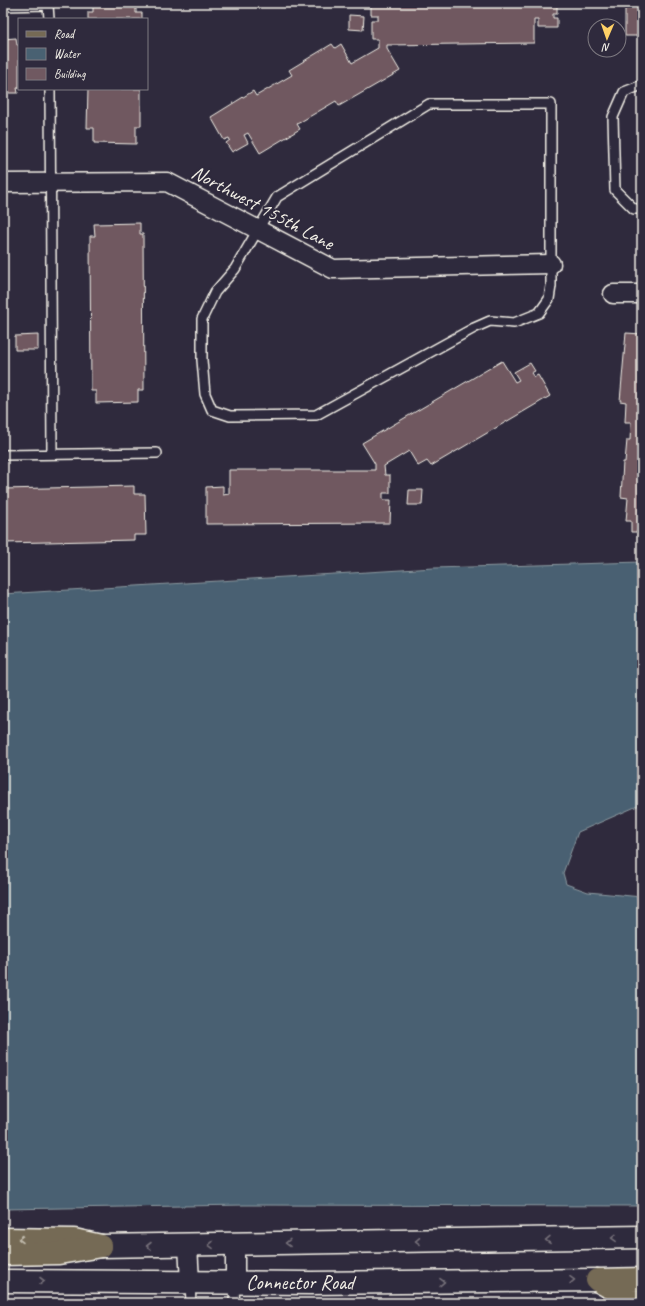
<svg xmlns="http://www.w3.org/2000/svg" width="645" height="1306" viewBox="0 0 645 1306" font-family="Caveat,sans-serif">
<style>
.water{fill:#496172;stroke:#8d9ba1}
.building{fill:#705961;stroke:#f4f1e8}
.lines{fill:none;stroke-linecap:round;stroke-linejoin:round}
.lane-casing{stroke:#f4f1e8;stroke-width:12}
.street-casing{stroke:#f4f1e8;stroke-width:21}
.secondary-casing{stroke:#f4f1e8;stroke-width:25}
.primary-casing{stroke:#f4f1e8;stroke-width:25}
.highway-casing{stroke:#f4f1e8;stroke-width:25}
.lane{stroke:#2f2a3d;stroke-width:9}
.street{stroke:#2f2a3d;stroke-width:18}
.secondary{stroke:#2f2a3d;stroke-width:22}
.primary{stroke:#756a55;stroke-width:22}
.highway{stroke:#756a55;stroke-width:22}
.oneway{stroke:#747079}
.oneway2{stroke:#c1bbad}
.labels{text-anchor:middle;stroke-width:4;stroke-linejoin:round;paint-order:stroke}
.street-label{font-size:20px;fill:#f4f1e8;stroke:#2f2a3d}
</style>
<rect width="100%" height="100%" fill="#2f2a3d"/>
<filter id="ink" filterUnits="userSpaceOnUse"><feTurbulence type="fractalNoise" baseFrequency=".025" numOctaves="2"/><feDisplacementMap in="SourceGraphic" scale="8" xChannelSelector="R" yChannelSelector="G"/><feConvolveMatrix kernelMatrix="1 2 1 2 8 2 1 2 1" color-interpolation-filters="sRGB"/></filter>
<g filter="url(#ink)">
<path class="water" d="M642 562V804L578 832 563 873 566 884 588 892 642 897V1206L244 1205 3 1209V594L434 568Z"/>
<path class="building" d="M93 3H136V13H142V19H88V12H93Z
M371 3H557V14H553V18H557V28H538V20H534V43L387 45V49L400 71 339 106 336 101 297 124 300 129 260 153 248 133 244 135 248 143 232 152 226 143 230 140 229 138 224 140 211 117 253 91 256 96 292 75 289 70 332 44 335 48 341 44 352 63 378 48V39H371V20H378V15H371Z
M625 3H642V45H640V36H625Z
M349 15 364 16 363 30 349 29Z
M16 38 17 45H19V88H17L18 93H3V39Z
M88 89H141V126H136V144L94 143V128H87Z
M140 223V234H143L144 390H138V402L96 403V391H91L90 236H95L94 224Z
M626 333 642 334V532H631V521H626L628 498 621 497 623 462H625L627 440H630L631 422H625L626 402 620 401Z
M38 335V350H15V336Z
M502 361 515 382 519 380 514 372 530 363 535 371 531 373 534 377 538 375 550 396 431 466 427 461 418 466 409 451 384 466 385 475H390V493H383V500H391L390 523 206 524V487L223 486V495L229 494V470H375V464L362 443Z
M134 486V494H145L146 535H134V540L3 543V489Z
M409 490H423L422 505H408Z
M99 1299 100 1303H3V1301Z"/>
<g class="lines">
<g class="lane-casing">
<path id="lane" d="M3 6 48 5 49 19
M642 85 624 92 613 117 615 190 634 209H642
M50 89 52 454
M429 104H551V286L549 299 539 313 514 323 490 321 474 328 316 415 230 416 212 410 205 394 202 360V319L215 292 235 269 277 197Z
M3 455 157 453
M190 1282 191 1303
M234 1303 235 1282"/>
</g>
<g class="street-casing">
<path id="street" d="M3 183 167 182 333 269 551 264
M613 294H642
M235 1244V1282
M188 1245 190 1282"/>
</g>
<g class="secondary-casing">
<path id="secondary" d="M101 1246 642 1237
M3 1281 311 1283 597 1280"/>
</g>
<g class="primary-casing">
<path id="primary" d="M3 1239 74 1240 101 1246
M597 1280 639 1303
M598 1280 642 1279"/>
</g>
<g class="highway-casing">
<path id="highway" d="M3 1254 59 1253 101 1246"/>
</g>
<use href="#lane" class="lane"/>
<use href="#street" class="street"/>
<use href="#secondary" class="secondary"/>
<use href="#primary" class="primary"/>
<use href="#highway" class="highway"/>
</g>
<defs><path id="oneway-chevron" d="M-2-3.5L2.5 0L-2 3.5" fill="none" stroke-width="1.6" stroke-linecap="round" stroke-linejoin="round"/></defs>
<g class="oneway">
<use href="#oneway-chevron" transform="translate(614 1238) rotate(178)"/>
<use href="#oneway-chevron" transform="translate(548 1240) rotate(179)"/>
<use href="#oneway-chevron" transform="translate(418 1241) rotate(179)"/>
<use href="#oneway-chevron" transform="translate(288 1243) rotate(179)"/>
<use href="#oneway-chevron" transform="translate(211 1245) rotate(179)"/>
<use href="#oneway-chevron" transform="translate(149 1246) rotate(180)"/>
<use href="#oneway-chevron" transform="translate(572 1280) rotate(-1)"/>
<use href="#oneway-chevron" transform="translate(42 1281)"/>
<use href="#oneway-chevron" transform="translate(442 1282) rotate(-1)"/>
</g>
<use class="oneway2" href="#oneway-chevron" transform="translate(21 1239) rotate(-180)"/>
</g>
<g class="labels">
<g class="street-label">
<text transform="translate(263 207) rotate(28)" y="7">Northwest 155th Lane</text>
<text x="300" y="1289">Connector Road</text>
</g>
</g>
<rect width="645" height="1306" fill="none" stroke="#2f2a3d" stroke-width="16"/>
<rect x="8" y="8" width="629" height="1290" fill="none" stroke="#f4f1e8" stroke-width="1.5" filter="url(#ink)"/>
<rect x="18" y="18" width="130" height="72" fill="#2f2a3d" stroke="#7e7a81"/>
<rect x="26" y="31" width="20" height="6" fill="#756a55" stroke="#7e7a81"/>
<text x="54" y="38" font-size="12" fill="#f4f1e8">Road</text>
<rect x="26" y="48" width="20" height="12" fill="#496172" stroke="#7e7a81"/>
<text x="54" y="58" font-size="12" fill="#f4f1e8">Water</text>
<rect x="26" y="68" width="20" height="12" fill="#705961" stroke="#7e7a81"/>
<text x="54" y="78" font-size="12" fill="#f4f1e8">Building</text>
<g transform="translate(607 38) rotate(182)"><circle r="19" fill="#2f2a3d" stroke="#7e7a81"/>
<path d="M0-3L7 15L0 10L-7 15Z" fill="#ffd166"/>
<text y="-6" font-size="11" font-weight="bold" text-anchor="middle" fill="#f4f1e8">N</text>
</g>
</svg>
